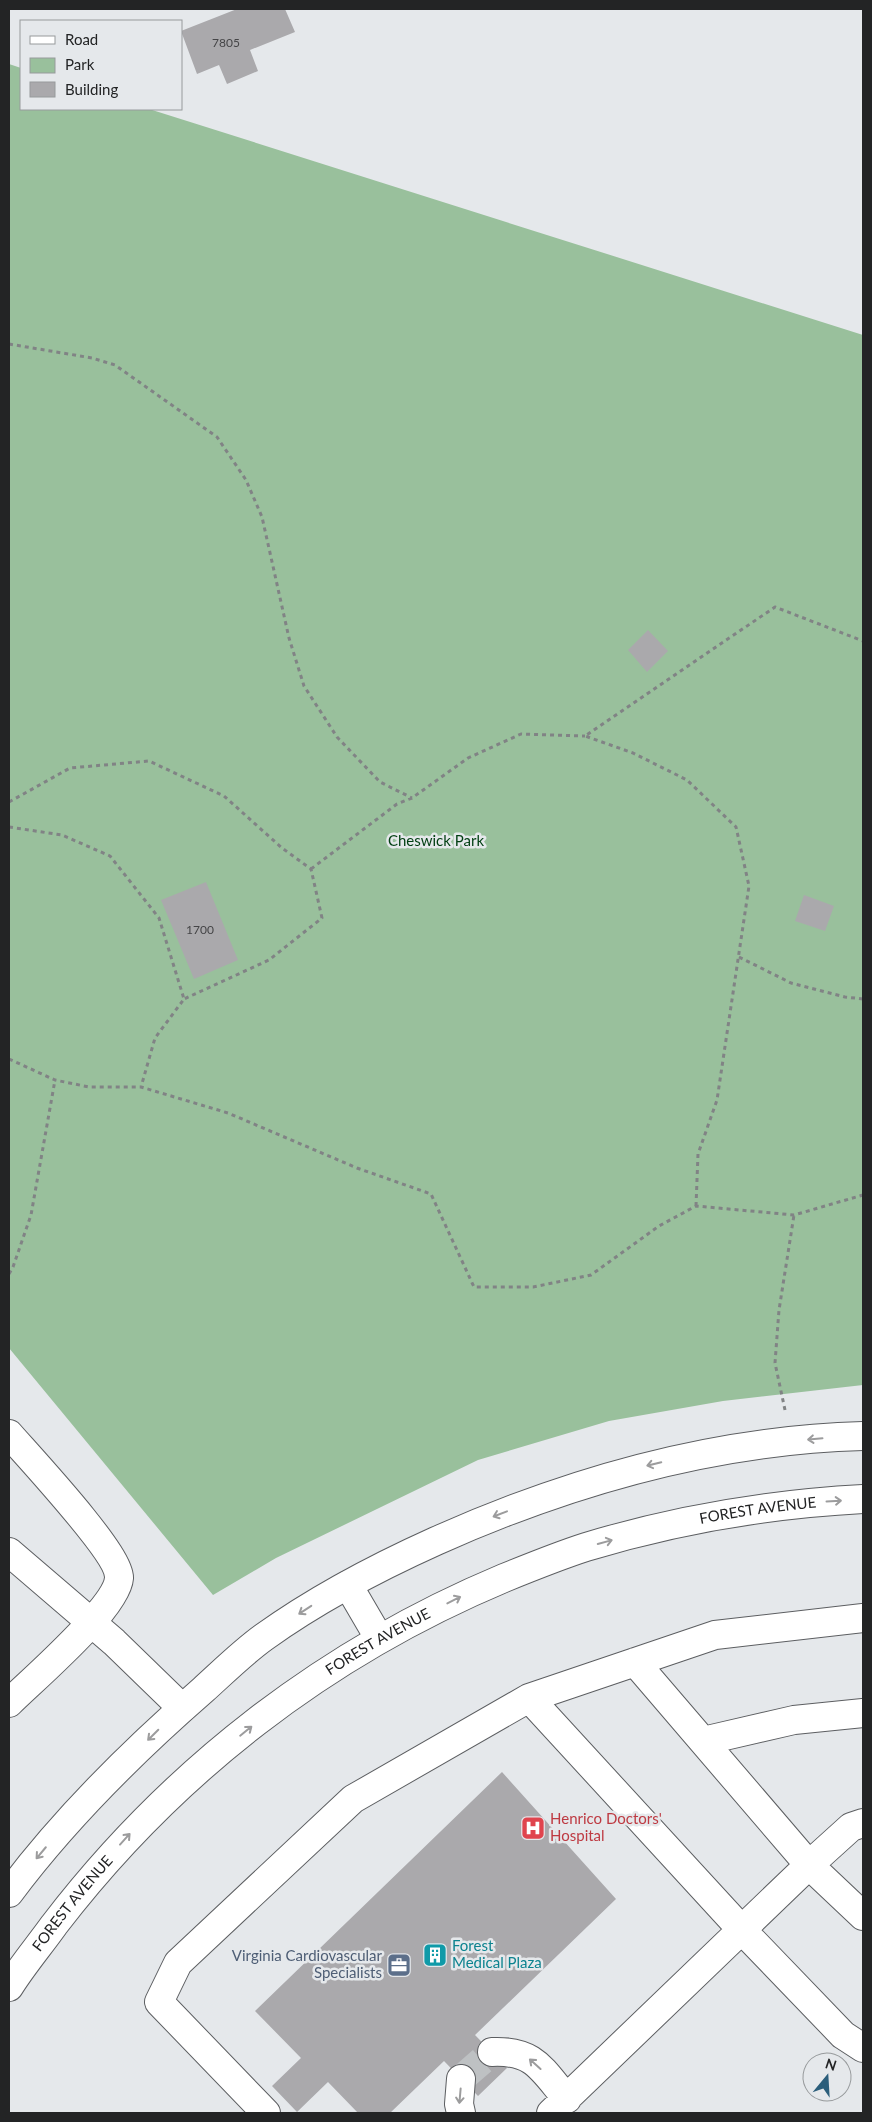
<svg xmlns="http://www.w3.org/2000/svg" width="872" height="2122" viewBox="0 0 872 2122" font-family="Lato,sans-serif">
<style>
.green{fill:#99c09c}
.building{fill:#aaa9ac}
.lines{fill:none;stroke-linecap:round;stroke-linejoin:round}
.minor-tunnel{stroke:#bec1c3;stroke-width:28;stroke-dasharray:28 14;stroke-linecap:butt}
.minor-casing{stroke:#5c5e61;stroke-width:30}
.major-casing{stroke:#5c5e61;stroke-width:30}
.path{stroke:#818385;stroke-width:3;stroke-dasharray:4 4;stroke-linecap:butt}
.minor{stroke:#fff;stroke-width:28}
.major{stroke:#fff;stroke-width:28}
.oneway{stroke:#9c9c9d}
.labels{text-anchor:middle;stroke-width:5;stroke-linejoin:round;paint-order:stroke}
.number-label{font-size:12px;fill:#454547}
.park-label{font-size:15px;fill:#013f12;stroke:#e5e8eb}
.street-label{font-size:15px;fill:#232425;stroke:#e5e8eb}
.health-label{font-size:15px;fill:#be3a42;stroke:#e5e8eb;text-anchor:start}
.culture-label{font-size:15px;fill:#0d838f;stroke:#e5e8eb;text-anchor:start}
.service-label{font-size:15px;fill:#4e5e75;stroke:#e5e8eb;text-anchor:end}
</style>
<rect width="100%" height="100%" fill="#e5e8eb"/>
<path class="green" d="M9 64 21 68V109H149L863 335V1385L723 1401 609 1421 478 1460 276 1558 213 1595 9 1348Z"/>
<path class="building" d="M237 9H285L295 32 250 50 258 71 227 84 219 65 197 74 181 31Z
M648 630 668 651 647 672 628 650Z
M206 882 238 960 194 979 161 900Z
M804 895 834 906 825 931 795 921Z
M502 1772 616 1899 475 2035 507 2068 478 2096 444 2061 390 2113H358L328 2082 297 2112 272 2086 301 2058 255 2011Z"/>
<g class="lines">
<path class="minor-tunnel" d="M461 2079 492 2052"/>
<g class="minor-casing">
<path id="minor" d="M9 1434C29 1457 120 1554 119 1578 117 1608 32 1680 9 1703
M9 1552 114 1642 182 1708
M348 1585 379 1638
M635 1662 809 1865 863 1916
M529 1698 742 1930 843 2035 863 2048
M703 1741 794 1720 863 1713
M492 2052C535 2050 542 2070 567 2099
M266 2113 159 2002 178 1963 353 1799 529 1698 715 1635 863 1618
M461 2113 459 2104 461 2079
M551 2113 809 1865 851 1827 863 1823"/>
</g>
<g class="major-casing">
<g id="major">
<path d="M9 1893C65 1818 133 1751 203 1690 223 1672 243 1652 264 1637 317 1599 376 1568 436 1541 570 1481 715 1440 863 1436"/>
<path id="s1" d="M9 1987C22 1966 39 1946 54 1925 172 1771 325 1653 504 1578 531 1567 558 1556 586 1547 675 1520 770 1504 863 1499"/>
</g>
</g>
<path class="path" d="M9 344 92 358 115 365 217 437 246 480 262 517 289 638 304 686 337 737 380 782 412 798
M9 802 70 768 149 761 224 796 282 848 311 869 322 918 269 960 184 999
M9 827 62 835 110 856 159 918 184 999 155 1038 141 1087
M311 869 397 804 412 798 468 758 521 734 585 736
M739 957 791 983 845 997 863 999
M9 1059 55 1080 89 1087H141L228 1113 357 1168 431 1194 474 1287H533L591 1275 659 1226 696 1206 794 1215 863 1195
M696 1206 698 1154 717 1100 749 886 736 827 687 780 633 753 585 736 775 607 863 641
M9 1274 13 1267 31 1215 55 1080
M785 1410 775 1363 779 1310 794 1215"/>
<use href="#minor" class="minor"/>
<use href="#major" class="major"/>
</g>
<defs><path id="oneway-shaft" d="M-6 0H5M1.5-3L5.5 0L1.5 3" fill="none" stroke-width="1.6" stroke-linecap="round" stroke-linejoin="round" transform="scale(1.25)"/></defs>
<g class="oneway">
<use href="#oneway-shaft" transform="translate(815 1439) rotate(175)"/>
<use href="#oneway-shaft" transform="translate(654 1464) rotate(166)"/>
<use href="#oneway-shaft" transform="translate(834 1501) rotate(-3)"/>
<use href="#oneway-shaft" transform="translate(500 1514) rotate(159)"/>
<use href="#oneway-shaft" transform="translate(605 1542) rotate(-15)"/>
<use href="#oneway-shaft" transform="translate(454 1600) rotate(-27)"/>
<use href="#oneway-shaft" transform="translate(305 1610) rotate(147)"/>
<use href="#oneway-shaft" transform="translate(246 1731) rotate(-39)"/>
<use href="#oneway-shaft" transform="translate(153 1735) rotate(135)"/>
<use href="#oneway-shaft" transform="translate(125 1839) rotate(-48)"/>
<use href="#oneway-shaft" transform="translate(41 1853) rotate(130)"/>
<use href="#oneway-shaft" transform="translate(535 2064) rotate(-138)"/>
<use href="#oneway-shaft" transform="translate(460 2096) rotate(95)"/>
</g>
<defs>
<g id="hospital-square" transform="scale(1.25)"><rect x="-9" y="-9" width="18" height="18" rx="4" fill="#e0444e" stroke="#e5e8eb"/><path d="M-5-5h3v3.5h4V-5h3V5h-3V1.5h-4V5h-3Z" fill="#fff"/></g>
<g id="building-square" transform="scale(1.25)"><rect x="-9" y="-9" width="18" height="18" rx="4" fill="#0f9aa8" stroke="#e5e8eb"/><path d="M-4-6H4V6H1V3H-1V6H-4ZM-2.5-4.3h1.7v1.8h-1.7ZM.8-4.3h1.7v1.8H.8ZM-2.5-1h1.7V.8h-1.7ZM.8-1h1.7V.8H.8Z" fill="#fff"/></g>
<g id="office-square" transform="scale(1.25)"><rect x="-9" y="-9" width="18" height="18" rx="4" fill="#5c6f8a" stroke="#e5e8eb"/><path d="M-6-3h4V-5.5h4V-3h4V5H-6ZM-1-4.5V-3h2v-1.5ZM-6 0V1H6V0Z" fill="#fff"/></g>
</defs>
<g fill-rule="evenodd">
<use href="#hospital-square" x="533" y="1828"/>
<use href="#building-square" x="435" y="1955"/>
<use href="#office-square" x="399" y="1965"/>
</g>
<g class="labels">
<g class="number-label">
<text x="226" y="47">7805</text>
<text x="200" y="934">1700</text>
</g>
<g class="park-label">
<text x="436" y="846">Cheswick Park</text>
</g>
<g class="street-label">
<text dy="5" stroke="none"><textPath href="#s1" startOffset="915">FOREST AVENUE</textPath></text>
<text dy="5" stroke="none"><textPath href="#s1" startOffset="510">FOREST AVENUE</textPath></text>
<text dy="5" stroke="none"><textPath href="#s1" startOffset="105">FOREST AVENUE</textPath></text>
</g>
<g class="health-label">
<text x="550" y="1824">Henrico Doctors'<tspan x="550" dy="17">Hospital</tspan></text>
</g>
<g class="culture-label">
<text x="452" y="1951">Forest<tspan x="452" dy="17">Medical Plaza</tspan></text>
</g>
<g class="service-label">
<text x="382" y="1961">Virginia Cardiovascular<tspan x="382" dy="17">Specialists</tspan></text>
</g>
</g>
<rect width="872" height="2122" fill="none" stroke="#232425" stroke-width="20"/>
<rect x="20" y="20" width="162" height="90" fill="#e5e8eb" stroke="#979a9c"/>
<rect x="30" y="36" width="25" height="8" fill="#ffffff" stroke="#979a9c"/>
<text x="65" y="45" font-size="15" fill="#232425">Road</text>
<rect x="30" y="58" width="25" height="15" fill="#99c09c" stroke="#979a9c"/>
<text x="65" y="70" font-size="15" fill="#232425">Park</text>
<rect x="30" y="82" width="25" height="15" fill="#aaa9ac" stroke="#979a9c"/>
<text x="65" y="95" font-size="15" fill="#232425">Building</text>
<g transform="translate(827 2077) rotate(18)"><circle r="24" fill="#e5e8eb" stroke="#979a9c"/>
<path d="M0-4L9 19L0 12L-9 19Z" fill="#2b5e7b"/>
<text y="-8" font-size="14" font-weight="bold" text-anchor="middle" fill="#232425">N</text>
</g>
</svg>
